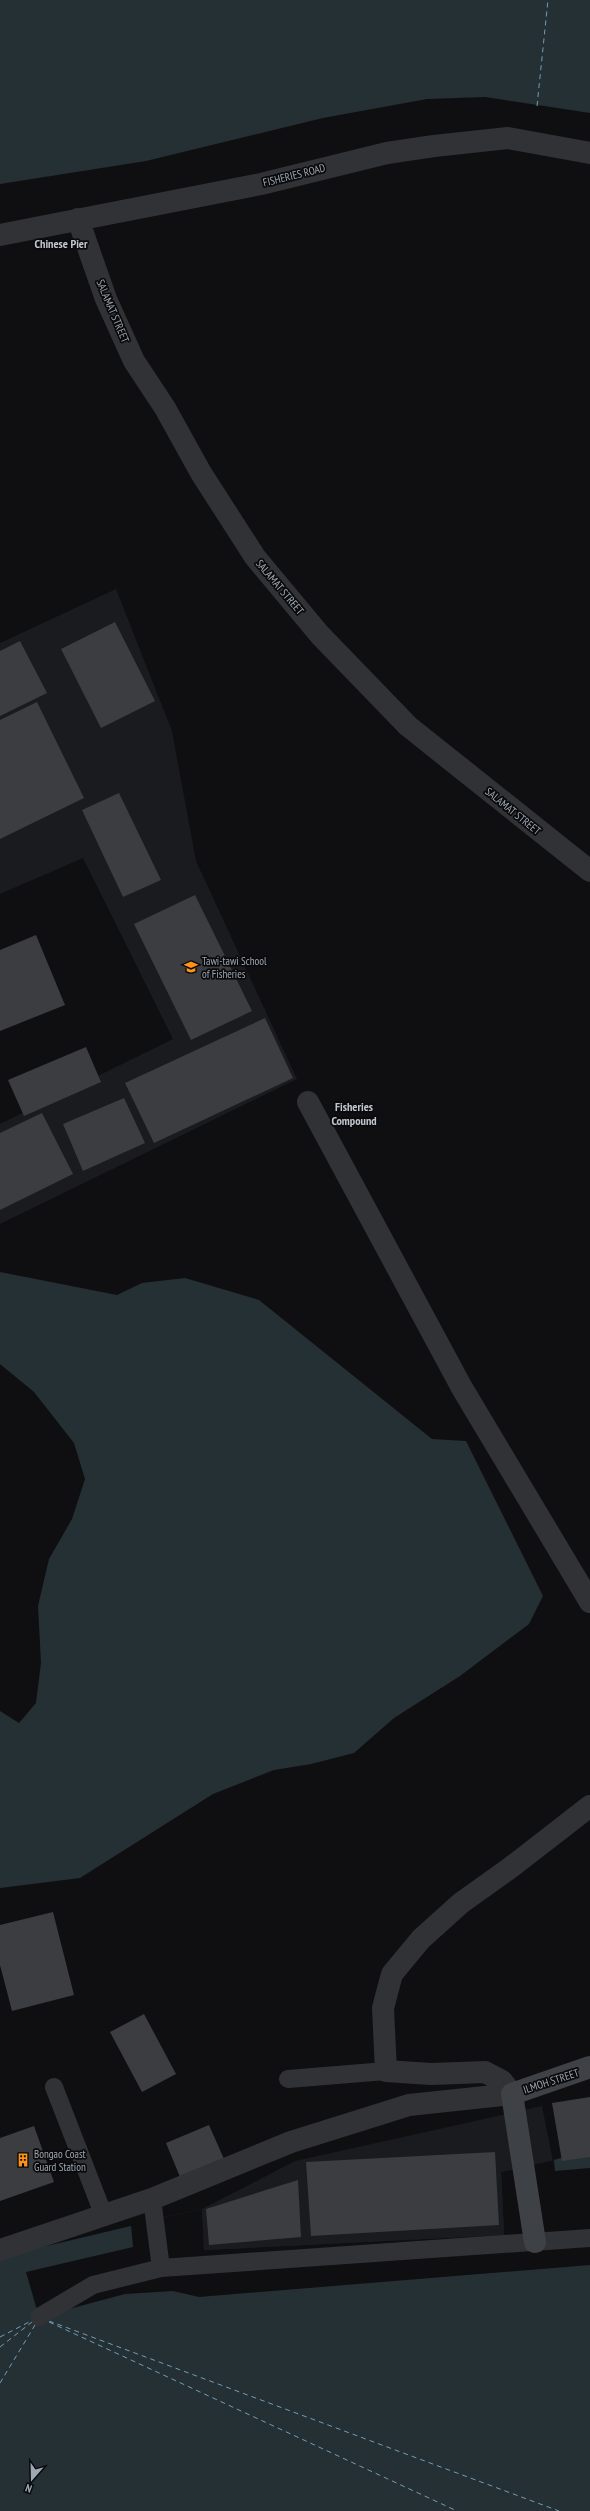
<svg xmlns="http://www.w3.org/2000/svg" width="590" height="2511" viewBox="0 0 590 2511" font-family="'PT Sans Narrow',sans-serif">
<style>
.built{fill:#1a1b1e}
.water{fill:#253035}
.pier{fill:#0f0f11}
.lines{fill:none;stroke-linecap:round;stroke-linejoin:round}
.ferry{stroke:#719db3;stroke-width:1;stroke-dasharray:5 4;stroke-linecap:butt}
.building{fill:#3b3d41}
.lane{stroke:#303236;stroke-width:18}
.street{stroke:#303236;stroke-width:22}
.secondary{stroke:#3e4146;stroke-width:22}
.labels{text-anchor:middle;stroke-width:3.5;stroke-linejoin:round;paint-order:stroke}
.street-label{font-size:11px;fill:#9ea8b3;stroke:#0a0a0c}
.poi-label{font-size:11px;fill:#9ea8b3;stroke:#0a0a0c;text-anchor:start}
.neighbourhood-label{font-size:12px;font-weight:bold;fill:#c0c6cf;stroke:#0a0a0c}
</style>
<rect width="100%" height="100%" fill="#0f0f11"/>
<path class="built" d="M116 589 172 731 196 861 297 1079 0 1224V1124L173 1039 83 858 0 894V643Z
M542 2106 555 2171 590 2265 199 2297 155 2219 202 2209 295 2161Z"/>
<path class="water" d="M0 0H590V113L485 97 427 99 323 118 146 161 0 184Z
M0 1272 117 1295 142 1283 185 1278 259 1300 432 1439 466 1441 543 1596 529 1624 460 1676 394 1718 354 1753 311 1764 274 1770 213 1794 80 1878 0 1888V1711L19 1723 36 1703 41 1663 38 1606 49 1559 72 1519 85 1479 74 1443 34 1392 0 1364Z
M590 2148V2511H0V2259L30 2250 202 2209 204 2250 504 2235 501 2172 554 2160Z"/>
<path class="pier" d="M554 2160 555 2171 590 2168V2265L199 2297 173 2291 125 2294 39 2317 26 2272 133 2247 131 2225 202 2209 204 2250 504 2235 501 2172Z"/>
<g class="lines">
<path class="ferry" d="M537 106 548 0
M49 2321 559 2511
M49 2322 457 2511
M0 2337 31 2321
M0 2347 32 2322
M0 2383 35 2325"/>
</g>
<path class="building" d="M115 622 155 701 101 728 61 649Z
M20 641 47 693 0 716V651Z
M37 702 84 798 0 839V720Z
M119 793 161 880 123 897 82 810Z
M195 895 252 1011 191 1040 134 924Z
M36 935 65 1005 0 1031V950Z
M265 1018 293 1078 154 1143 125 1083Z
M86 1047 101 1082 24 1116 8 1080Z
M124 1098 145 1143 83 1171 63 1124Z
M42 1113 73 1174 0 1210V1133Z
M53 1912 74 1995 12 2011 0 1965V1925Z
M144 2014 176 2074 142 2092 110 2032Z
M590 2097V2157L562 2161 552 2103Z
M209 2125 224 2159 180 2177 166 2143Z
M34 2126 54 2182 0 2201V2138Z
M495 2152 499 2225 311 2236 306 2162Z
M298 2180 301 2237 209 2245 206 2209Z"/>
<g class="lines">
<path class="lane" d="M288 2079 386 2071
M54 2087 104 2216
M152 2199 161 2268
M39 2317 93 2285 161 2268 590 2238"/>
<path class="street" d="M78 219 106 299 134 361 165 408 201 473 255 557 320 635 408 726 590 871
M0 235 261 184 387 153 434 146 508 138 590 153
M308 1102 462 1388 590 1602
M512 2094 502 2081 485 2072 431 2074 386 2071 383 2008 392 1974 421 1939 461 1903 510 1868 590 1806
M0 2250 152 2199 291 2142 409 2105 512 2094"/>
<path class="secondary" d="M535 2242 512 2094 590 2067"/>
</g>
<defs>
<g id="school-bare" transform="scale(1.08)"><path d="M0-5L7-2L0 1L-7-2ZM-4 1L0 2.5L4 1V4Q0 6-4 4Z" fill="#ff9319" stroke="#0a0a0c" stroke-width="2.5" paint-order="stroke"/></g>
<g id="building-bare" transform="scale(1.08)"><path d="M-4-6H4V6H1V3H-1V6H-4ZM-2.5-4.3h1.7v1.8h-1.7ZM.8-4.3h1.7v1.8H.8ZM-2.5-1h1.7V.8h-1.7ZM.8-1h1.7V.8H.8Z" fill="#ff9319" stroke="#0a0a0c" stroke-width="2.5" paint-order="stroke"/></g>
</defs>
<g fill-rule="evenodd">
<use href="#school-bare" x="191" y="967"/>
<use href="#building-bare" x="23" y="2160"/>
</g>
<g class="labels">
<g class="street-label">
<text transform="translate(294 175) rotate(-14)" y="4">FISHERIES ROAD</text>
<text transform="translate(113 311) rotate(67)" y="4">SALAMAT STREET</text>
<text transform="translate(280 587) rotate(50)" y="4">SALAMAT STREET</text>
<text transform="translate(513 811) rotate(39)" y="4">SALAMAT STREET</text>
<text transform="translate(551 2081) rotate(-18)" y="4">ILMOH STREET</text>
</g>
<g class="poi-label">
<text x="202" y="965">Tawi-tawi School<tspan x="202" dy="13">of Fisheries</tspan></text>
<text x="34" y="2158">Bongao Coast<tspan x="34" dy="13">Guard Station</tspan></text>
</g>
<g class="neighbourhood-label">
<text x="61" y="248">Chinese Pier</text>
<text x="354" y="1111">Fisheries<tspan x="354" dy="14">Compound</tspan></text>
</g>
</g>
<g transform="translate(32 2479) rotate(200)" stroke="#0a0a0c" stroke-width="3" paint-order="stroke">
<path d="M0-3L7 15L0 10L-7 15Z" fill="#9ea8b3"/>
<text y="-6" font-size="11" font-weight="bold" text-anchor="middle" fill="#9ea8b3">N</text>
</g>
</svg>
